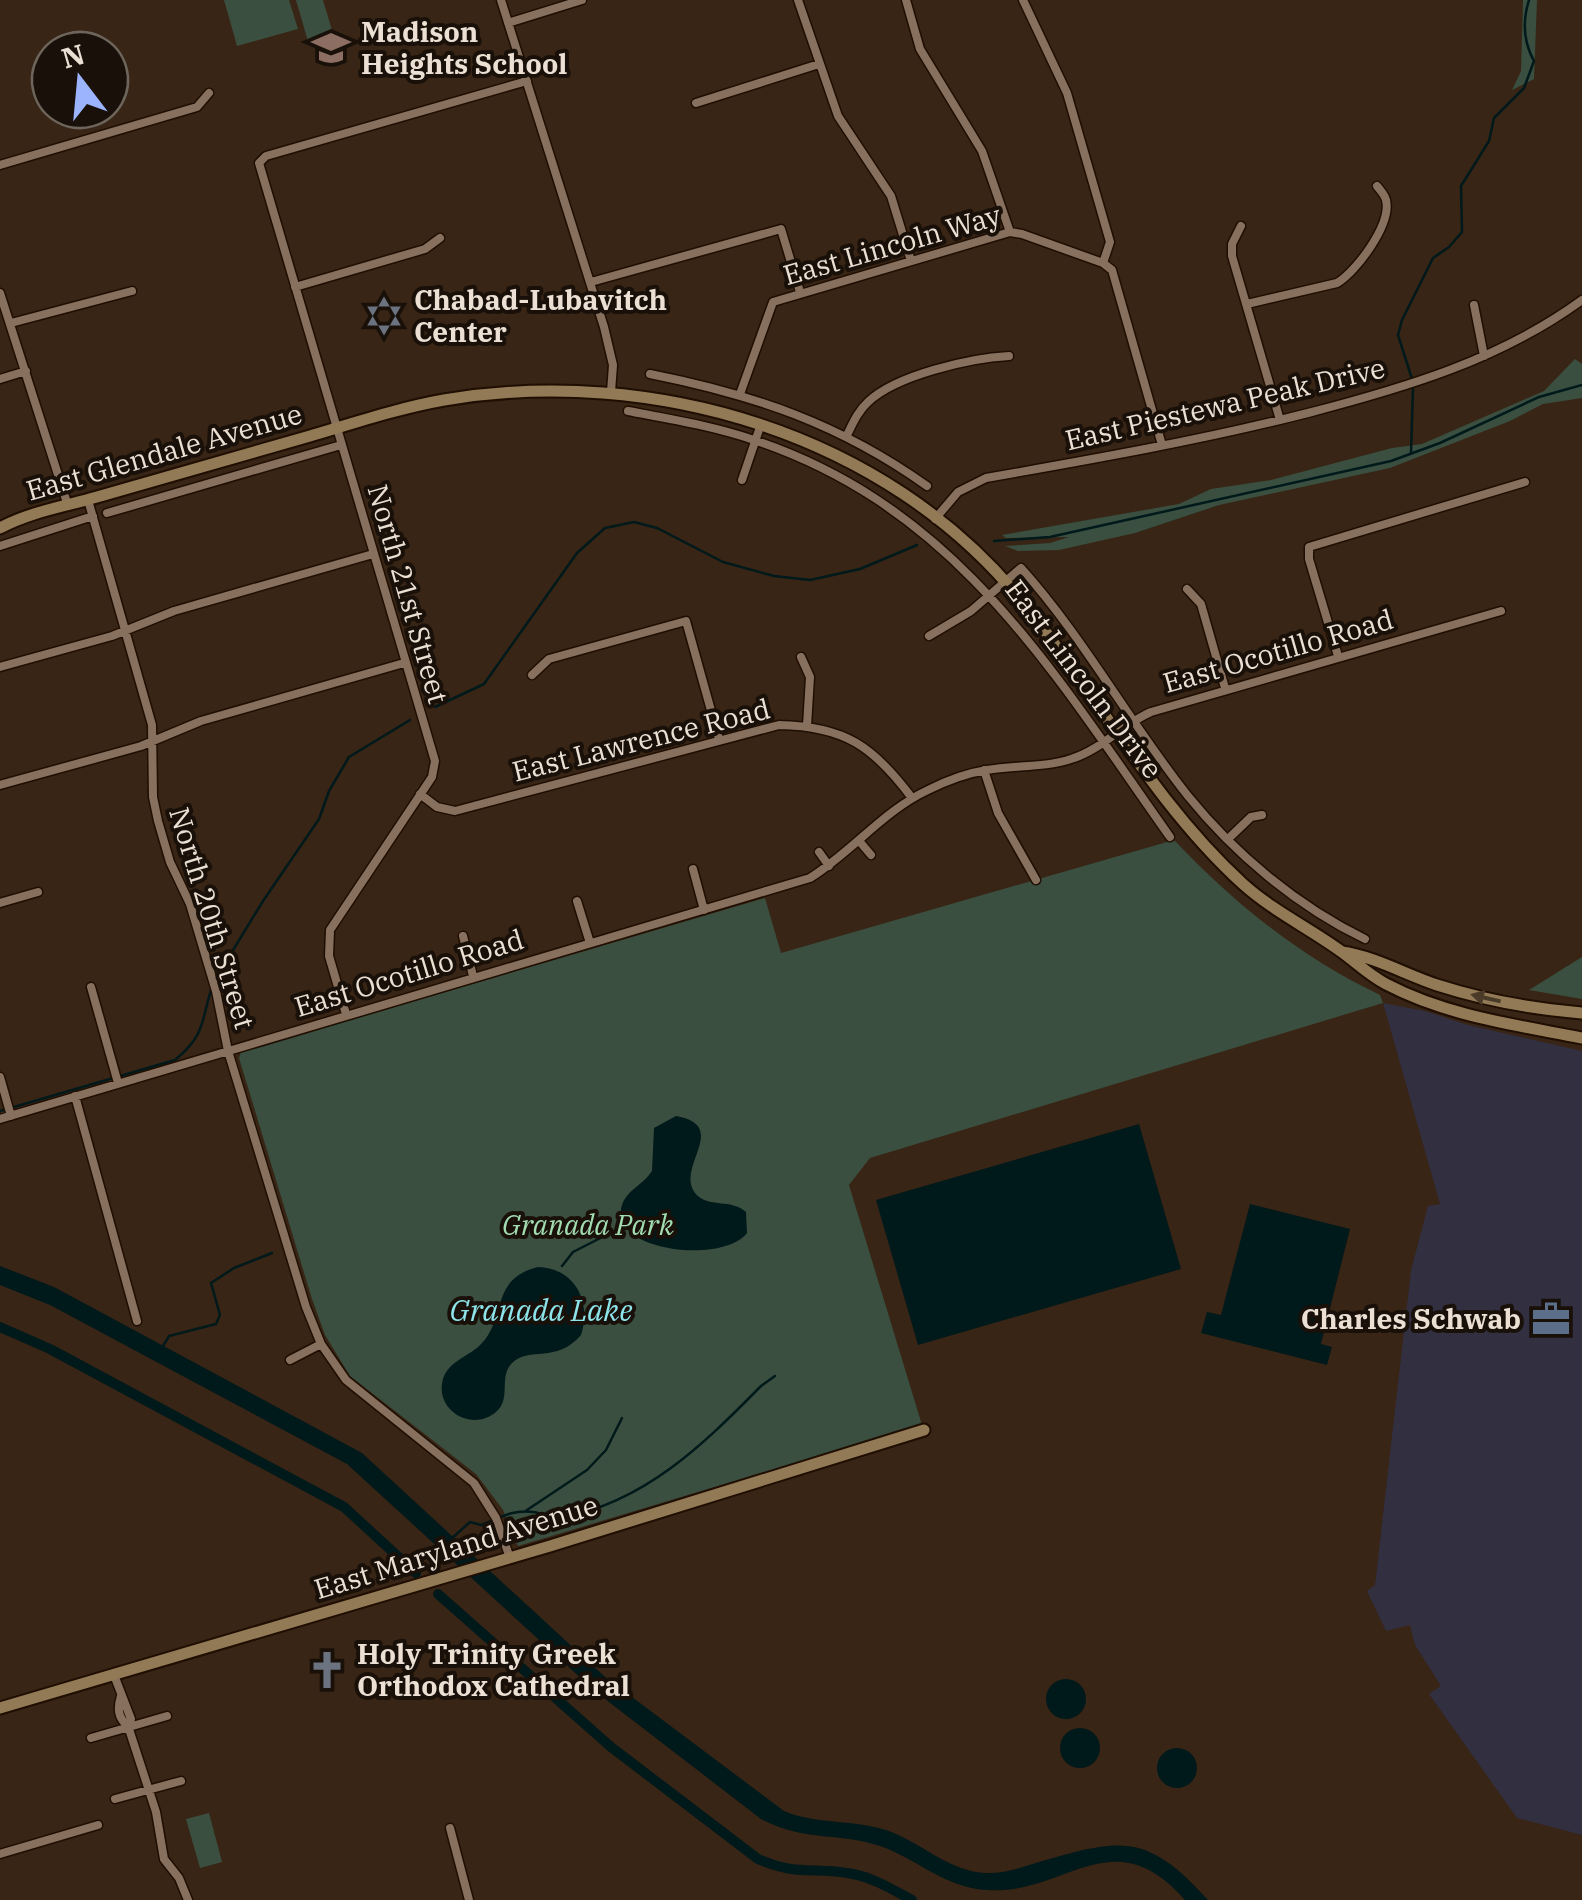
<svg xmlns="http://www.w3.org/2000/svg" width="1582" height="1900" viewBox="0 0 1582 1900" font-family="'IBM Plex Serif',serif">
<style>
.commercial{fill:#322f40}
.green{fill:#3a4f3f}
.water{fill:#00191b}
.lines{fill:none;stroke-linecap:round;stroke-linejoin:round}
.stream{stroke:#00191b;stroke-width:2.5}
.canal{stroke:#00191b;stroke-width:10}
.street-casing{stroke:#1f0e01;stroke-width:11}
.secondary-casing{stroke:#1f0e01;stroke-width:15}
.street{stroke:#87705d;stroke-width:8}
.secondary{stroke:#927a57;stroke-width:11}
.oneway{fill:#493b28}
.labels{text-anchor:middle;stroke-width:8;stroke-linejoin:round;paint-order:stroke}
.poi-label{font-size:28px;font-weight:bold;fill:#ece0d5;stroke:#191109;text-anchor:start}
.street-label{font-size:28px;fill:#ece0d5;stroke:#191109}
.park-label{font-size:28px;font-style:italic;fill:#a2dcb1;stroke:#191109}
.water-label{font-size:30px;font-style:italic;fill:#8de4eb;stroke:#191109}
</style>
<rect width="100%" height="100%" fill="#382515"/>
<path class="commercial" d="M1383 1003 1425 1011 1468 1025 1582 1051V1835L1517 1818 1429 1694 1441 1686 1415 1645 1410 1625 1386 1631 1367 1591 1375 1585 1411 1270 1428 1206 1440 1204Z"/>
<path class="green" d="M224 0H289L298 29 237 46Z
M296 0H323L334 37 329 39 331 46 318 49 316 43 309 45Z
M1523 0H1537L1534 79 1512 90 1521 71Z
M1575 359 1582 364V398L1543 404 1510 421 1390 468 1219 505 1135 533 1059 550 1018 551 1005 546 1050 543 1069 537 1006 538 1002 535 1179 504 1211 489 1271 480 1392 448 1422 444 1544 391Z
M1174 840C1235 904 1300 957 1380 995L1383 1003 870 1158 849 1185 922 1425 518 1546 503 1510 476 1474 350 1376 325 1335 312 1299 239 1058 241 1052 765 898 781 953Z
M1582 957V999L1529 990Z
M209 1813 222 1862 200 1868 186 1819Z"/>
<path class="water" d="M676 1116C731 1126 675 1167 695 1193 708 1209 731 1198 746 1212L747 1233C722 1265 607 1251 622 1205 627 1190 644 1184 652 1171L654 1128Z
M1139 1124 1181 1269 918 1345 876 1200Z
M1250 1204 1350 1229 1321 1344 1332 1347 1327 1365 1201 1333 1207 1312 1221 1315Z
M0 1266 54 1287 362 1453 604 1676 784 1811C817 1825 854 1819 889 1831 921 1843 951 1872 986 1873 1005 1874 1022 1867 1039 1862 1121 1838 1147 1832 1208 1900H1185C1112 1817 1066 1896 986 1890 946 1888 917 1859 880 1846 837 1832 804 1842 761 1819L596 1692 347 1464 50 1305 0 1285Z
M538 1267C575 1268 592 1302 581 1335 556 1364 530 1346 512 1363 498 1377 512 1399 496 1412 471 1433 434 1409 443 1379 449 1360 471 1356 482 1343 507 1316 490 1279 538 1267Z
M1046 1699a20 20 0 1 1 40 0a20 20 0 1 1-40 0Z
M1060 1748a20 20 0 1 1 40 0a20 20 0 1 1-40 0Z
M1157 1768a20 20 0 1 1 40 0a20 20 0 1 1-40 0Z"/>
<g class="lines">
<path class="stream" d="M1412 379 1398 335 1402 320 1433 258 1449 247 1462 232 1461 186 1489 141 1494 118 1524 88 1534 61C1523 41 1522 22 1529 0
M1411 453 1413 387
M994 541 1050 537 1391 461 1440 443 1539 397 1582 385
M435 707 484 684 577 553 605 528 634 522 657 528 723 562 774 576 810 580 860 569 917 545
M216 978 263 901 319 819 329 791 349 757 410 720
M0 1111 175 1060C205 1035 201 1023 211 990
M562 1266 573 1252 624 1226
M162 1348 169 1336 216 1324 220 1315 211 1283 234 1268 272 1253
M524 1512 587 1470 606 1450 622 1418
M451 1539 470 1522 481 1525C499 1518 513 1509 533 1512 543 1513 552 1520 562 1518 646 1501 703 1445 761 1386L775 1376"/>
<path class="canal" d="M0 1327 50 1349 344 1507 416 1573
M438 1594 611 1747 758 1859C799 1877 814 1866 853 1874 874 1878 893 1890 912 1900"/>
<g class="street-casing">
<path id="street" d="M501 0 604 327 613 365 611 392
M798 0 838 116 891 196 911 261
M906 0 920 49 982 151 1010 232
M1023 0 1067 93 1110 242 1103 263
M508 23 582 0
M696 103 819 64
M0 165 197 107 209 93
M1241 226 1232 244V256L1280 420
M591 282 781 229 800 292
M295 287 425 249 440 238
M0 293 68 506
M1247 304 1337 283C1356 272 1392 224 1386 200 1385 195 1380 190 1377 186
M1474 305 1484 356
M11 323 132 291
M650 374C755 395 840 424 927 486
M0 379 26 371
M740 394 773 302 1010 232 1022 234 1103 263 1112 270 1162 445
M628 411C670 419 713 426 754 440 958 508 1053 672 1170 837
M847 435C853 423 858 411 868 402 896 375 971 358 1009 356
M742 480 761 424
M88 500 152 725 153 797 158 821 170 862 190 904 216 991 228 1051 306 1307 321 1344 346 1380 474 1483 496 1518 510 1558
M107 513 341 445
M935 519 958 492 986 478C1094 459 1202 440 1308 413 1404 388 1500 360 1582 300
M0 546 93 516
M1187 589 1201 604 1225 688
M929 636 971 611 1021 568C1084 638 1129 722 1188 796 1235 854 1297 906 1365 939
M1338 656 1309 559V547L1525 482
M801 657 810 677 807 726
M0 667 112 636 174 611 373 554
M532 675 549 659 686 621 719 739
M984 770 998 813 1036 880
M0 785 141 746 201 721 404 663
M420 794 437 807 455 811 779 725C845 726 874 747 912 798
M1228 839 1251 817 1262 815
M860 842 871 855
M819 852 829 866
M693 869 704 910
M577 901 590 943
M0 903 38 892
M463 936 473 976
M91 987 118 1083
M346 1014 329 956 330 930 432 777 435 761 259 163 266 156 527 81
M0 1077 11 1116
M75 1096 137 1321
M0 1119 810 878C852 852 883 811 928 790 946 781 967 773 987 770 1014 765 1044 768 1071 759 1101 750 1123 724 1151 712L1501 611
M290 1360 321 1344
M114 1675 131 1719 128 1726
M121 1696C117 1709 118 1718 128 1726L156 1812 164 1859 179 1878 188 1900
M91 1738 167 1716
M115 1799 181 1781
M450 1828 469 1900
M0 1854 98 1825"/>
</g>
<g class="secondary-casing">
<path id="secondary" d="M0 528C29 512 66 506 97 497 168 477 239 456 310 436 354 423 399 408 444 400 652 365 885 433 1021 600 1097 694 1153 802 1243 884 1273 911 1309 928 1342 952 1357 963 1369 975 1386 984 1447 1016 1516 1025 1582 1038
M1342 952C1376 957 1404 974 1437 985 1484 1000 1533 1009 1582 1013
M0 1708 550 1546 924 1430"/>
</g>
<use href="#street" class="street"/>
<use href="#secondary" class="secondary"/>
</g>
<defs><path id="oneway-solid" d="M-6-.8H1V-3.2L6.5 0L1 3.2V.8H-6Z" transform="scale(2.5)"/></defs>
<use class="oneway" href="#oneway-solid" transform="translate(1486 998) rotate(-167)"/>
<defs>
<g id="school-bare" transform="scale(3)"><path d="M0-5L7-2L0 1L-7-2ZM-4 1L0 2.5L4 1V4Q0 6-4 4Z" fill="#8d6e63" stroke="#191109" stroke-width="2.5" paint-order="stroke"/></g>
<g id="synagogue-bare" transform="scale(3)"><path d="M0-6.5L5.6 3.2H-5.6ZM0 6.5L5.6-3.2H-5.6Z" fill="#6b7280" stroke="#191109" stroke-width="2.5" paint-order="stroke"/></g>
<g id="office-bare" transform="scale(3)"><path d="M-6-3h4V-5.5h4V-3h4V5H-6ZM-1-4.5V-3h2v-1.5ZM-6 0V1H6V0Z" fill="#5c6f8a" stroke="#191109" stroke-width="2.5" paint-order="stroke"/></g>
<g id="church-bare" transform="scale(3)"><path d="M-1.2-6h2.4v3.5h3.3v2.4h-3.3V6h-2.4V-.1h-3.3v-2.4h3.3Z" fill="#6b7280" stroke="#191109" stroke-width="2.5" paint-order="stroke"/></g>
</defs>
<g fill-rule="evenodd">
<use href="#school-bare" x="331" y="48"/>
<use href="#synagogue-bare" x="384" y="316"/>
<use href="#office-bare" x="1551" y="1319"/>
<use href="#church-bare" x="327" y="1670"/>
</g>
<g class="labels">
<g class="poi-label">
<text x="361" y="42">Madison<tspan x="361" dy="32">Heights School</tspan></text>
<text x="414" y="310">Chabad-Lubavitch<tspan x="414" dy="32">Center</tspan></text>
<text x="1521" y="1329" text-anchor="end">Charles Schwab</text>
<text x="357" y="1664">Holy Trinity Greek<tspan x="357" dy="32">Orthodox Cathedral</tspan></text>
</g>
<g class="street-label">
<text transform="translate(892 245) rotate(-16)" y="10">East Lincoln Way</text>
<text transform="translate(1225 404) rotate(-13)" y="10">East Piestewa Peak Drive</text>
<text transform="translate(164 452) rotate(-16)" y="10">East Glendale Avenue</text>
<text transform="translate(408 594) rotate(74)" y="10">North 21st Street</text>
<text transform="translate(1278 651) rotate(-16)" y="10">East Ocotillo Road</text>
<text transform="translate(1084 679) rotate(53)" y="10">East Lincoln Drive</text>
<text transform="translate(641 740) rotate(-14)" y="10">East Lawrence Road</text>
<text transform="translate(212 918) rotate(73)" y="10">North 20th Street</text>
<text transform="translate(409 973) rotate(-17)" y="10">East Ocotillo Road</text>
<text transform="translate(456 1547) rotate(-17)" y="10">East Maryland Avenue</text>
</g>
<g class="park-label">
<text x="588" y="1235">Granada Park</text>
</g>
<g class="water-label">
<text x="541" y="1321">Granada Lake</text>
</g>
</g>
<g transform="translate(80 80) rotate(344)"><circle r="48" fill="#191109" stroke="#6d645b" stroke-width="2.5"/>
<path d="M0-8L18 38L0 25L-18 38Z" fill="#9bb4fd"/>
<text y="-15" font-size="28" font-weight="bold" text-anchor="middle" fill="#ece0d5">N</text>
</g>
</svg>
